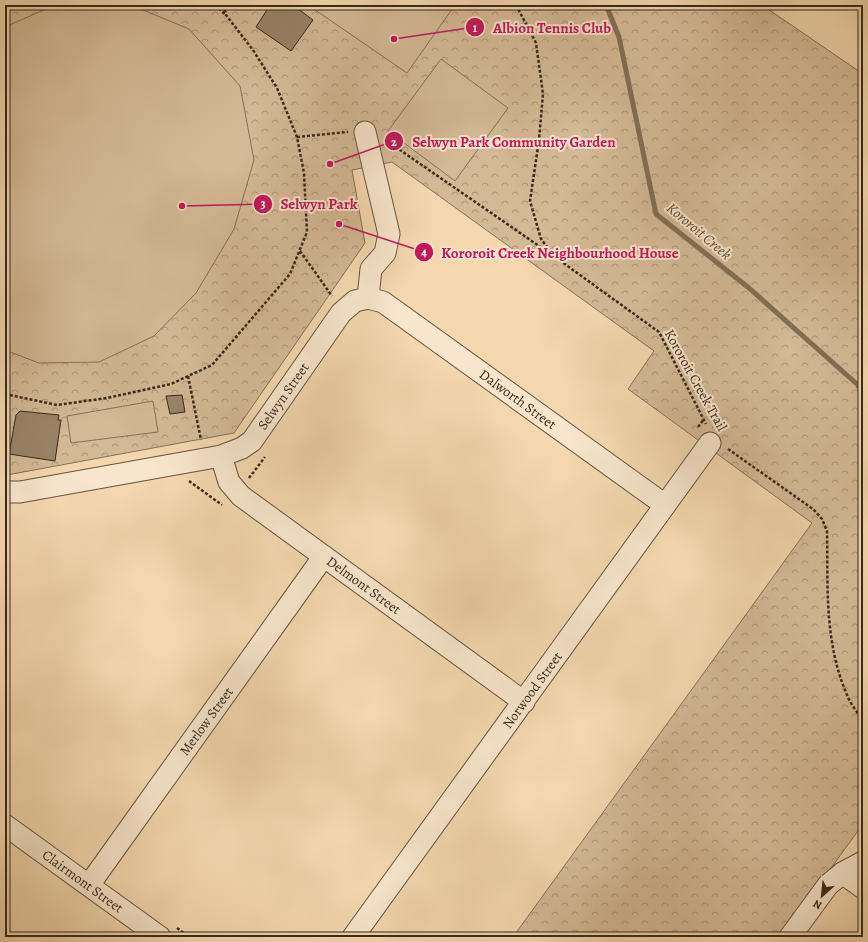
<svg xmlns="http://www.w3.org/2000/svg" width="868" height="942" viewBox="0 0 868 942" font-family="Alegreya,serif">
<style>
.forest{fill:url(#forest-crowns);stroke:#867158}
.pitch{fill:#d4b996;stroke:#867158}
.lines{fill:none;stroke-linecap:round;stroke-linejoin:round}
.stream{stroke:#836e54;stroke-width:5}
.building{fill:#9a8367;stroke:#392919}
.minor-casing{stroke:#68543e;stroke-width:23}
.path{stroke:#392919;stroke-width:2.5;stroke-dasharray:3 2;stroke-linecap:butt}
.minor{stroke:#f8e5cb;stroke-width:21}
.labels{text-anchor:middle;stroke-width:4;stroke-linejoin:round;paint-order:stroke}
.street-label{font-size:14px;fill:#392919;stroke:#f8e5cb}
.water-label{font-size:15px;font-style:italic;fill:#5e4c37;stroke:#f8e5cb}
.leader{fill:none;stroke:#c2185b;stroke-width:1.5}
.callout-dot{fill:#c2185b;stroke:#f8e5cb;stroke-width:1.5}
.mark-label{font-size:12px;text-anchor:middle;font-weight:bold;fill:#fff}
.callout-label{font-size:15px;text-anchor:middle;font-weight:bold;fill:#c2185b;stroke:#f8e5cb;stroke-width:4;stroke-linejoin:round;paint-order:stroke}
</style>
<defs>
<pattern id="forest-crowns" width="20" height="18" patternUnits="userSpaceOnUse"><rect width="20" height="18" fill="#d4b996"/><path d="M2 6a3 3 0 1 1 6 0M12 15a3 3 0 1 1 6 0" fill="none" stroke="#ad967a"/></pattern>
</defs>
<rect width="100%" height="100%" fill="#f4d7af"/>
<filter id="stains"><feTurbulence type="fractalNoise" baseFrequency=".005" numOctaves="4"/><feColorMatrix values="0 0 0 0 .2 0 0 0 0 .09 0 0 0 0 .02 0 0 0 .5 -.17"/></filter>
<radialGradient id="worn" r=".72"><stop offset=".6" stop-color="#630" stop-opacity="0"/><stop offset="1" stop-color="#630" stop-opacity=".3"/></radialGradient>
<path class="forest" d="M5 5H762L863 74V824L781 937H513L812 523 628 389 654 351 392 162 352 170 365 243 234 433 7 475 5 474Z"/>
<path class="pitch" d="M55 5H131L189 29 240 86 254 160 234 229 196 293 154 336 99 362 39 363 5 350V27Z
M308 5H455L407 73Z
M441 59 508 108 455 181 388 131Z
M153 401 158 432 71 443 67 416Z"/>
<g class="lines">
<path class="stream" d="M606 5 619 37 656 214 749 288 858 385 863 397"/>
</g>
<path class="building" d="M270 5H293L313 20 291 51 256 27Z
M182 395 185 412 170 414 166 396Z
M20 411 59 415 58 420H61L55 461 9 454 16 415Z"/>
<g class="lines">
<g class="minor-casing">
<path id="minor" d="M368 298 383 302 665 505
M221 456 229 482 241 496 524 702
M5 492H20L221 456 242 448 252 441 341 313 355 301 368 298 371 269 385 253 389 234 365 132
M5 825 160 937
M842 873 863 888
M89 885 324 556
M353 937 710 443
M790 937 828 885 844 872 863 862"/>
</g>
<path class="path" d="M215 5 226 15
M516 5 536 43 543 94 539 140 530 201 541 239 555 257 659 332 706 424
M297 137 348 132
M387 141 552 255
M300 251 332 296
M188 376 201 440
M5 394 57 405 107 398 171 384 212 365 290 274 307 232 304 173 297 137 277 88 253 50 226 15 224 5
M698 427 704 419
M728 449 813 509 822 519 827 531C828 588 824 644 848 697 851 705 858 713 863 720
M249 478 265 457
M189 481 222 505
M177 928 189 937"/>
<use href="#minor" class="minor"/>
</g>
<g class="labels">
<g class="street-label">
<text transform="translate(696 380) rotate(61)" y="5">Kororoit Creek Trail</text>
<text transform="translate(283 396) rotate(-55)" y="5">Selwyn Street</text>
<text transform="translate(518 399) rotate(36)" y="5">Dalworth Street</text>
<text transform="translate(364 585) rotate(36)" y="5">Delmont Street</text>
<text transform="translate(532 690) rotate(-54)" y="5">Norwood Street</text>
<text transform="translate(206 721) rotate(-54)" y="5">Merlow Street</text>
<text transform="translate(83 881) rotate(36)" y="5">Clairmont Street</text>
</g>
<g class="water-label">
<text transform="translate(699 231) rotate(40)" y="5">Kororoit Creek</text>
</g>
</g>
<path class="leader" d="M394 39L475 27M330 164L394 141M182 206L263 204M339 224L424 252"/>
<g class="callout-dot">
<circle cx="394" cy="39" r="4"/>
<circle cx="330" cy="164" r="4"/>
<circle cx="182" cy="206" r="4"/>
<circle cx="339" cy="224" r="4"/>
<circle cx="475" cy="27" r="10"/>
<circle cx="394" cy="141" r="10"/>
<circle cx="263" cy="204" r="10"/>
<circle cx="424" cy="252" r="10"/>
</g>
<g class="mark-label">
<text x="475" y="32">1</text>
<text x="394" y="146">2</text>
<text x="263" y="208">3</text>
<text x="424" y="256">4</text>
</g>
<g class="callout-label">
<text x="552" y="33">Albion Tennis Club</text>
<text x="514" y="147">Selwyn Park Community Garden</text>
<text x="319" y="209">Selwyn Park</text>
<text x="560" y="258">Kororoit Creek Neighbourhood House</text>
</g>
<rect width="868" height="942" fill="none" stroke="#f4d7af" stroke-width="20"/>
<rect x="6" y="6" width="856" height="930" fill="none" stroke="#392919" stroke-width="2"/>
<rect x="10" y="10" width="848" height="922" fill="none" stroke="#392919"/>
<g transform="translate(822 896) rotate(207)" stroke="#f8e5cb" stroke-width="3" paint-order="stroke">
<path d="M0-3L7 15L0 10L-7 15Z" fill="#392919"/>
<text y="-6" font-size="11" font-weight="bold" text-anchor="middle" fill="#392919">N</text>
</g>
<rect width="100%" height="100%" filter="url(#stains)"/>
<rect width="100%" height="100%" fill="url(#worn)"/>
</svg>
